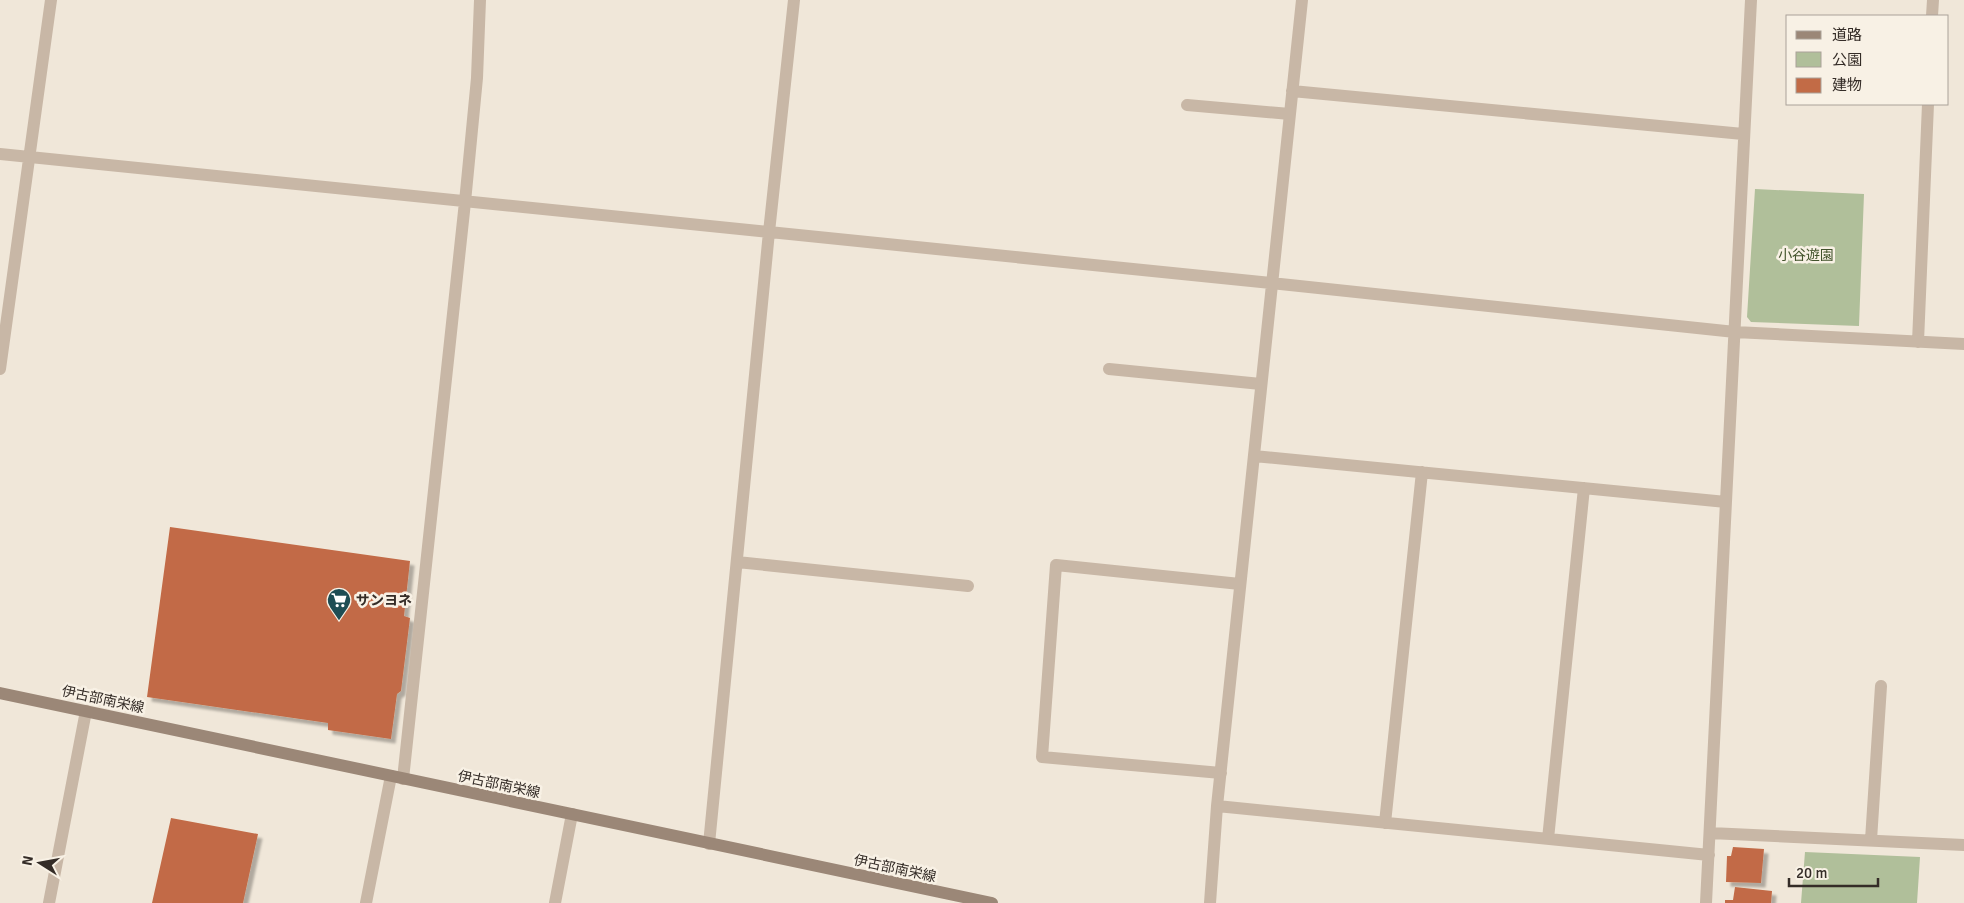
<svg xmlns="http://www.w3.org/2000/svg" width="1964" height="903" viewBox="0 0 1964 903" font-family="Signika,'Noto Sans JP',sans-serif">
<style>
.green{fill:#b0bf9a}
.building{fill:#c26b46;filter:url(#shadow)}
.lines{fill:none;stroke-linecap:round;stroke-linejoin:round}
.minor{stroke:#c8b7a6;stroke-width:12}
.secondary{stroke:#9b8777;stroke-width:12}
.labels{text-anchor:middle;stroke-width:5;stroke-linejoin:round;paint-order:stroke}
.park-label{font-size:14px;fill:#41522b;stroke:#f8f1e5}
.poi-label{font-size:14px;font-weight:bold;fill:#342c27;stroke:#f8f1e5;text-anchor:start}
.street-label{font-size:14px;fill:#342c27;stroke:#f8f1e5}
</style>
<defs>
<filter id="shadow"><feDropShadow dx="4.5" dy="4.5" stdDeviation="1" flood-color="#0004"/></filter>
</defs>
<rect width="100%" height="100%" fill="#f0e7d9"/>
<path class="green" d="M1755 189 1864 194 1859 326 1751 322 1747 317Z
M1805 852 1920 857 1917 903H1801Z"/>
<path class="building" d="M170 527 410 561 404 616 410 618 401 691 397 694 391 739 328 730V723L147 697Z
M171 818 258 834 243 903H152Z
M1733 847 1764 849 1761 883 1726 882 1727 856H1731Z
M1735 887 1772 891 1771 903H1725V900H1733Z"/>
<g class="lines">
<path class="minor" d="M1932 16 1933 0
M1292 91 1743 134
M1187 105 1290 114
M0 154 1271 283 1735 332 1964 344
M1918 342 1928 104
M0 369 51 0
M1109 369 1261 384
M1254 456 1726 502
M737 562 968 586
M1221 773 1042 757 1056 565 1240 584
M403 779 465 202 477 78 480 0
M1217 806 1709 855
M1385 823 1422 472
M1710 833 1964 845
M1548 839 1584 488
M1871 840 1881 686
M709 844 769 232 794 0
M49 903 86 711
M366 903 391 776
M555 903 572 814
M1210 903 1217 806 1302 0
M1706 903 1751 0"/>
<path class="secondary" d="M0 693 992 903"/>
</g>
<defs>
<g id="supermarket-pin" transform="scale(1.25)"><path d="M0 17L-7.5 6A9.5 9.5 0 1 1 7.5 6Z" fill="#1e4d54" stroke="#f8f1e5"/><path d="M-6-5.5h2.5l.6 2H6L4.5 2H-2.5L-4.4-4H-6ZM-1.5 3.2a1.3 1.3 0 1 0 .1 0ZM3 3.2a1.3 1.3 0 1 0 .1 0Z" fill="#fff"/></g>
</defs>
<g fill-rule="evenodd">
<use href="#supermarket-pin" x="339" y="600"/>
</g>
<g class="labels">
<g class="park-label">
<text x="1806" y="260">小谷遊園</text>
</g>
<g class="poi-label">
<text x="356" y="605">サンヨネ</text>
</g>
<g class="street-label">
<text transform="translate(103 699) rotate(12)" y="5">伊古部南栄線</text>
<text transform="translate(499 784) rotate(12)" y="5">伊古部南栄線</text>
<text transform="translate(895 868) rotate(12)" y="5">伊古部南栄線</text>
</g>
</g>
<rect x="1786" y="15" width="162" height="90" fill="#f8f1e5" stroke="#aaa299"/>
<rect x="1796" y="31" width="25" height="8" fill="#9b8777" stroke="#aaa299"/>
<text x="1832" y="40" font-size="15" fill="#342c27">道路</text>
<rect x="1796" y="52" width="25" height="15" fill="#b0bf9a" stroke="#aaa299"/>
<text x="1832" y="65" font-size="15" fill="#342c27">公園</text>
<rect x="1796" y="78" width="25" height="15" fill="#c26b46" stroke="#aaa299"/>
<text x="1832" y="90" font-size="15" fill="#342c27">建物</text>
<g transform="translate(40 863) rotate(281)" stroke="#f8f1e5" stroke-width="4" paint-order="stroke">
<path d="M0-4L9 19L0 12L-9 19Z" fill="#342c27"/>
<text y="-8" font-size="14" font-weight="bold" text-anchor="middle" fill="#342c27">N</text>
</g>
<path d="M1789 878v8h89v-8" fill="none" stroke="#342c27" stroke-width="2.5"/>
<text x="1796" y="878" font-size="15" fill="#342c27" stroke="#f8f1e5" stroke-width="4" paint-order="stroke">20 m</text>
</svg>
